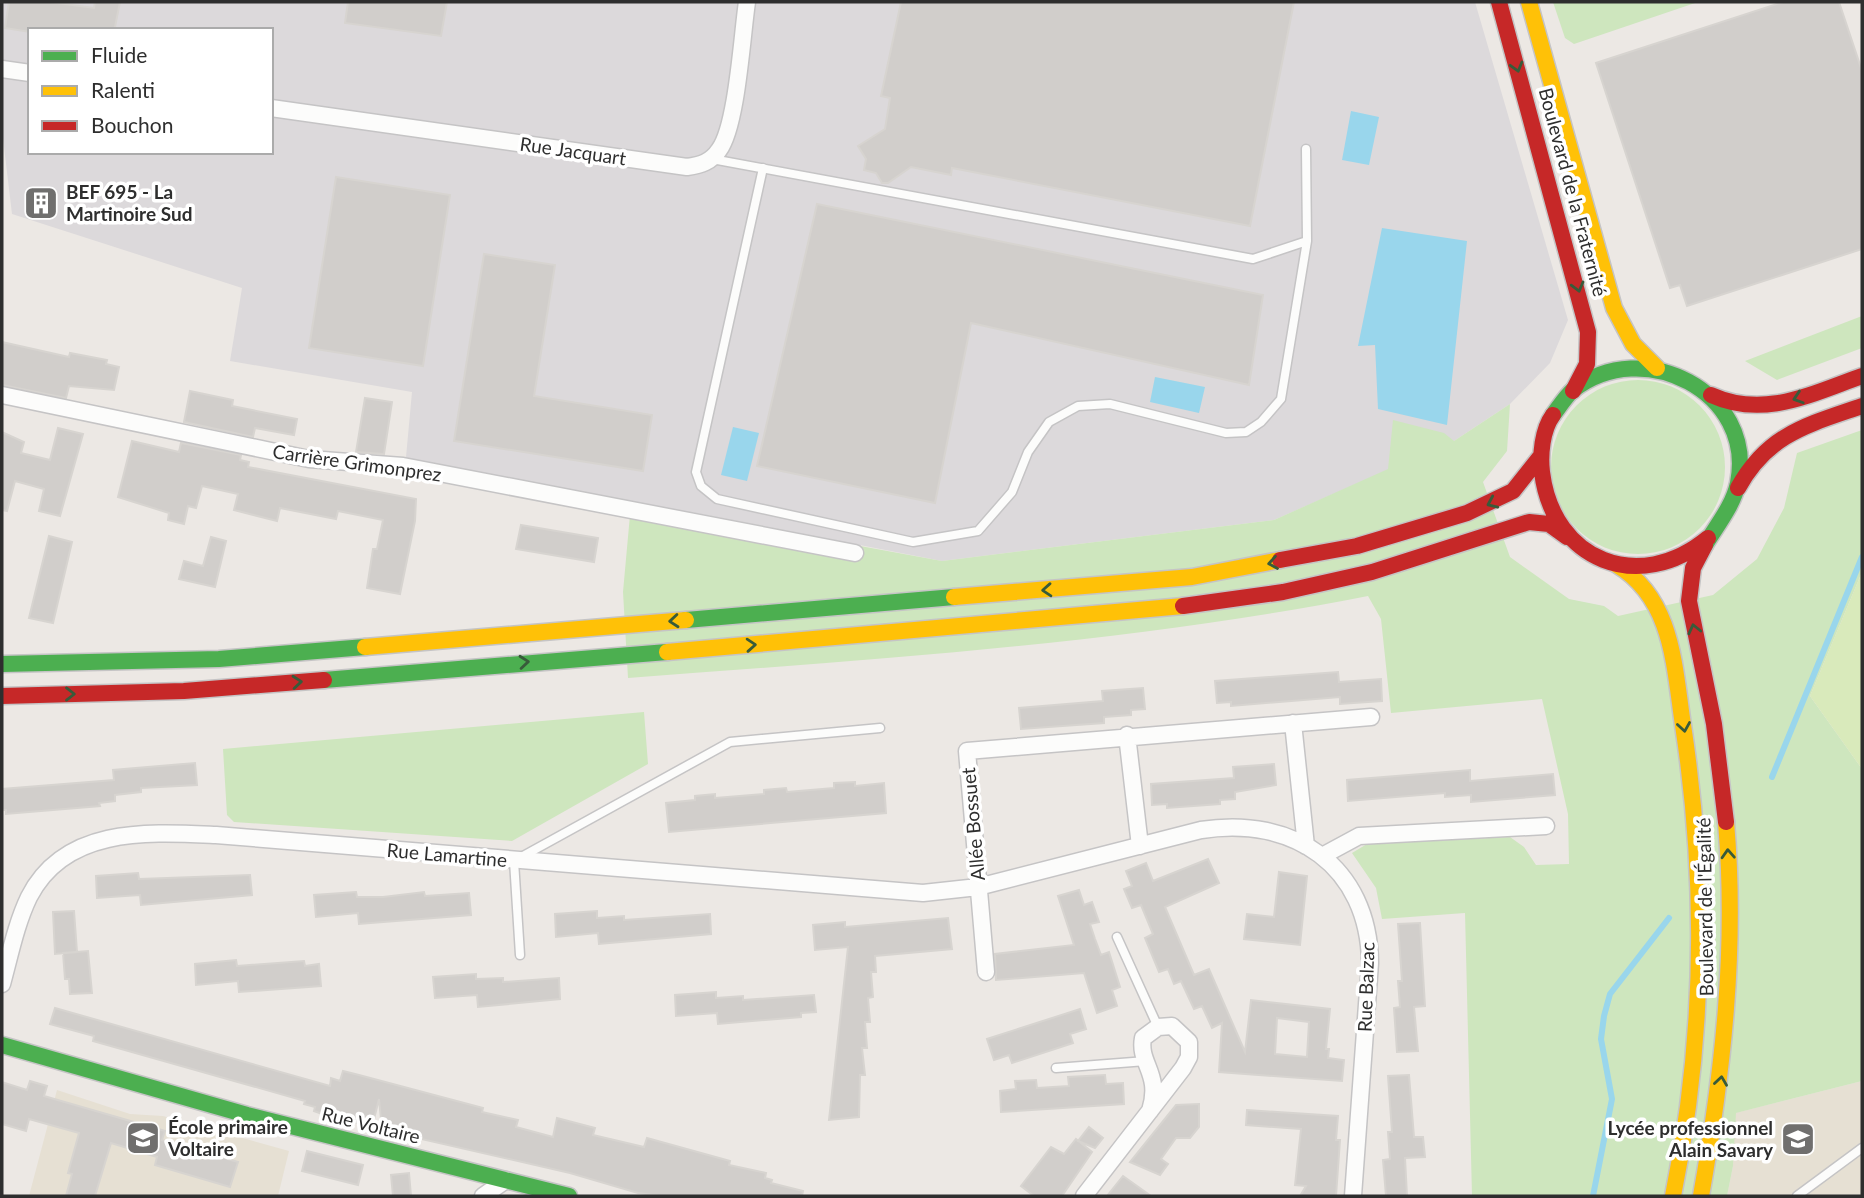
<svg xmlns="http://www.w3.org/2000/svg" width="1864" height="1198" viewBox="0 0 1864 1198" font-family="Lato,sans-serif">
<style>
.industrial{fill:#dcd9db;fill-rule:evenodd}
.education{fill:#e6e0d3}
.green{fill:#cee6be}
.pitch{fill:#d9eabb}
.water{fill:#99d6ec}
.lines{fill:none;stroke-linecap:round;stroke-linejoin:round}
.stream{stroke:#99d6ec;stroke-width:6}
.building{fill:#d1cecb;stroke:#d7d4d0;stroke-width:2;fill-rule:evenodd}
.lane-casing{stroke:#c5c4c5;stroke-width:11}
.street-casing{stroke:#c5c4c5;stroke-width:19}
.fast-casing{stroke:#c5c4c5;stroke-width:19}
.slow-casing{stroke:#c5c4c5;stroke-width:19}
.jam-casing{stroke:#c5c4c5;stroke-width:19}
.lane{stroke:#fcfcfb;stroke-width:8}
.street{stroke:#fcfcfb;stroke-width:16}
.fast{stroke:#4caf50;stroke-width:16}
.slow{stroke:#ffc107;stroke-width:16}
.jam{stroke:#c62828;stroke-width:16}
.oneway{stroke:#385b3a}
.labels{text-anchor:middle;stroke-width:7;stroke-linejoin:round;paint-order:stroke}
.street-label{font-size:19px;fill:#2e2e2e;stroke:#fff}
.poi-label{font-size:19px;font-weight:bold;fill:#2e2e2e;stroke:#fff;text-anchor:start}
</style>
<rect width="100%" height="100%" fill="#ece8e4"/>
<path class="industrial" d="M2 2H1475L1568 320 1550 363 1510 404 1454 441 1274 520 942 561 696 513 405 468 412 392 230 361 242 288 12 214 2 130ZM30 30H271V152H30Z"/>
<path class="education" d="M1862 1081V1196H1727L1733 1166 1735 1113Z
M57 1090 130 1114 163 1116 289 1151 278 1196H29Z"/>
<path class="green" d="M1553 2H1698L1574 44 1565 38Z
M1862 316V348L1777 380 1745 361Z
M1551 467a87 87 0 1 1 174 0a87 87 0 1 1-174 0Z
M1510 404 1507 451 1483 482 1510 557 1569 599 1604 606 1618 616 1713 595 1757 559 1784 508 1797 453 1862 430V572L1810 696 1862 769V1081L1736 1113 1733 1166 1727 1196H1472L1465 913 1382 919 1376 888 1352 853 1367 844 1510 837 1524 847 1536 865 1569 864 1568 814 1542 699 1391 713 1381 619 1368 596C1124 644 876 659 628 678L623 592 631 504 942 561 1274 520 1388 469 1393 420 1444 433 1454 441Z
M644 712 648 764 512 841 234 822 227 815 223 749Z"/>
<path class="pitch" d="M1862 572V769L1810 696Z"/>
<path class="water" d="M1351 111 1379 117 1369 165 1342 160Z
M1382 228 1467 241 1447 425 1378 409 1375 345 1358 346Z
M1155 377 1205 387 1199 413 1150 402Z
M733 427 759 433 747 481 721 475Z"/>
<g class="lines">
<path class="stream" d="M1772 777 1862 557
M1593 1196 1612 1099 1601 1039 1604 1016 1610 994 1669 918"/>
</g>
<path class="building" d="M9 2H50L94 8 95 2H120L115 27 112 30 30 32 5 28Z
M348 2H447L441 36 345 23Z
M901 2H1294L1250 226 952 168 951 175 911 167 888 183H882L876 173 864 170 866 159 858 146 885 129 890 98 881 96Z
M1783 2H1839L1862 71V249L1687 306 1680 285 1670 288 1596 63Z
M336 177 450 195 423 366 309 348Z
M33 203a8 8 0 1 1 16 0a8 8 0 1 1-16 0Z
M817 204 1263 295 1249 385 971 323 935 503 757 466Z
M484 254 555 265 534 396 652 415 643 471 454 441Z
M2 342 69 357 70 353 107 360 106 364 119 367 114 390 69 386 66 398 2 385Z
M190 391 233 400 232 406 297 419 294 435 255 428 253 437 184 422Z
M365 398 392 402 384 454 356 452Z
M58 428 83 434 60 516 39 511 44 489 15 481 7 511 2 510V432L24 442 21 453 50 460Z
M132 441 179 452 181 443 241 455 240 460 249 462 248 467 416 499 415 521 400 594 367 588 373 549H377L383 520 338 511 336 519 280 508 277 521 234 510 238 494 202 486 196 508 188 506 184 524 168 520 169 513 118 497Z
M521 525 598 538 594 562 516 549Z
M49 536 72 542 53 623 29 618Z
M211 537 226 541 215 587 179 579 184 561 203 566Z
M1338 672 1339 682 1381 679 1382 701 1340 704V697L1231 706V702L1217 703 1215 681Z
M1143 688 1145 709 1131 710V715L1104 717V723L1021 729 1019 708 1103 701 1102 691Z
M195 763 197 785 141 788V792L115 795V801L99 803 100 806 6 814V810H2V789L114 780 113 770Z
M1274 764 1276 785 1235 792V799L1220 800V804L1167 808V804L1152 805 1151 784 1234 778 1233 767Z
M1470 770V781L1553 774 1555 795 1471 802V795L1445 797V793L1348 801 1347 780Z
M855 782V786L884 783 886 813 669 832 666 803 695 800V796L715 794V798L764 794V790L786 788 787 792 834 788V783Z
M1208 859 1219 883 1165 907 1194 975 1209 969 1245 1052 1251 1000 1330 1009 1326 1049H1329L1328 1058 1344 1060 1342 1081 1219 1072 1222 1023 1212 1028 1202 1006 1194 1009 1181 981 1174 984 1168 969 1159 972 1145 938 1153 934 1141 905 1132 908 1124 889 1132 886 1126 871 1146 863 1153 881ZM1277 1018 1309 1022 1307 1057 1275 1054Z
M1279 872 1307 876 1300 945 1244 939 1247 914 1274 917Z
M138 873 139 879 250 875 252 895 141 905 140 895 97 898 96 876Z
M1079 890 1084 905 1092 902 1099 922 1090 924 1095 939 1101 955 1109 952 1120 987 1112 990 1117 1006 1097 1013 1084 973 996 980 995 954 1074 945 1058 896Z
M356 892 357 897H383L424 892 425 896 469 893 471 915 359 924 358 913 316 917 314 895Z
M74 911 77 952 55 954 53 912Z
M597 911V918L624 916V920L710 914 711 934 599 944 598 933 556 937 555 914Z
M948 918 952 949 875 956 876 972H871L873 997 868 998 870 1022H865L867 1048H862L865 1075H860L859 1117 829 1120 848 947 815 950 813 925 845 922V927Z
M1420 923 1425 1006 1414 1007 1418 1051 1397 1052 1394 1008 1400 1007 1398 981H1402L1398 924Z
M88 951 92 993 70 994 69 979H65L63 953Z
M236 960 237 966 304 961 305 966 319 964 321 986 239 992 238 981 196 985 195 964Z
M476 974V979L503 978V982L559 978 560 999 478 1007 477 995 435 998 433 977Z
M716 992V998L743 996V1000L814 995 816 1012 801 1013V1017L718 1024 717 1013 676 1016 675 995Z
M55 1008 330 1086 331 1078 340 1081 343 1071 359 1075 483 1108 482 1112 518 1120 516 1127 553 1137 557 1118 595 1128 593 1135 644 1147 647 1138 730 1161 729 1165 766 1173 765 1178 772 1180 771 1183 803 1191 802 1196H661L638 1193 570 1173 382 1130 379 1099 372 1127 325 1115 314 1111 315 1107 304 1104 305 1101 93 1041 94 1036 50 1024Z
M1080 1009 1086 1029 1070 1034 1073 1043 1012 1063 1009 1055 994 1060 987 1039Z
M1105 1075 1106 1084 1123 1083 1124 1104 1001 1112 1000 1091 1016 1089 1015 1081 1036 1080 1037 1088 1069 1086 1068 1077Z
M1409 1075 1414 1137H1423L1425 1157 1405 1158 1407 1196H1386L1383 1160 1390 1159 1388 1132H1392L1388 1076Z
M30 1081 47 1086 44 1096 165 1131 162 1140 238 1162 230 1187 155 1165 157 1157 111 1143 95 1196H66L72 1174 68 1173 79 1133 29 1119 26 1131 2 1124V1082L27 1090Z
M1199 1104V1127L1190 1138H1176L1161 1159 1168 1164 1160 1175 1130 1162 1176 1105Z
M1247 1110 1338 1116 1336 1140H1340L1336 1196H1300L1306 1186 1295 1185 1301 1129 1246 1125Z
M1089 1127 1103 1138 1095 1148 1078 1141Z
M1076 1139 1092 1152 1062 1196H1034L1021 1186 1051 1147 1064 1154Z
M307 1151 363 1165 358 1185 302 1171Z
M409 1173 411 1196H393L391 1175Z
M1123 1176 1151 1196H1107Z"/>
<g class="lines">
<g class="lane-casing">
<path id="lane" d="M712 159 1253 259 1307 241 1306 149
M763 168 696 472 701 486 717 499 913 542 978 531 1012 492 1028 452 1049 422 1078 406 1110 404 1226 433 1246 432 1261 422 1281 399 1307 241
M1117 937 1158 1027
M520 955 514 861 730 742 880 728
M1056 1068 1146 1061
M1797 1196 1862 1148"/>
</g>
<g class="street-casing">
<path id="street" d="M2 69 30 73
M271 108 687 167C701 165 711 162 719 150 737 126 742 35 747 2
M2 395 309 459 403 466 855 553
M1293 723 1306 846
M1127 735 1140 846
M1322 856 1359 836 1546 826
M986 972 967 751 1371 717
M2 984C10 955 16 924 29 897 65 826 149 832 216 835L923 893 978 887 1201 830C1293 815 1369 866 1370 963L1353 1196
M483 1196 506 1180
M1084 1196 1183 1068 1189 1057V1042L1172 1026 1158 1027 1143 1038C1138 1064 1162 1073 1150 1111"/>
</g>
<g class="fast-casing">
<path id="fast" d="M1553 415C1559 407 1566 396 1573 390 1643 335 1756 392 1738 483 1733 506 1717 525 1705 545
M686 620 954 597
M2 664 219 659 365 647
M324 680 667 652
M2 1045 247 1115 569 1196"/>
</g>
<g class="slow-casing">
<path id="slow" d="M1529 2 1614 308 1633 344 1657 368
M1617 565C1673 599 1674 666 1683 725 1707 883 1705 1039 1673 1196
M954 597 1192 577 1280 560
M365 647 686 620
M667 652 1183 606
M1701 1196C1723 1072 1737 948 1726 822"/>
</g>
<g class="jam-casing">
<path id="jam" d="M1499 2 1588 332 1587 364 1573 391
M1711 395C1764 419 1811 394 1862 376
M1553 415C1542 430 1540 455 1542 472 1553 561 1639 595 1708 538
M1738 488C1768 434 1807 425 1862 406
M1705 545 1693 568 1689 601 1714 724 1726 822
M1280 560 1357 546 1467 513 1513 491 1540 457
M1183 606 1283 592 1372 572 1529 522 1549 524 1567 537
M2 696 184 691 324 680"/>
</g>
<use href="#lane" class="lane"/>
<use href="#street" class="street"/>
<use href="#fast" class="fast"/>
<use href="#slow" class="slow"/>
<use href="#jam" class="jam"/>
</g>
<defs><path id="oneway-chevron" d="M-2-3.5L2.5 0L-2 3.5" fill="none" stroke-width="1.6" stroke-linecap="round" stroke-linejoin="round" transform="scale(1.75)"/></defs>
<g class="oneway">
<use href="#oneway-chevron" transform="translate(1517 67) rotate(74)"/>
<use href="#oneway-chevron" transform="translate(1578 287) rotate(75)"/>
<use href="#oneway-chevron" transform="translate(1798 398) rotate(162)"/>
<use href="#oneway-chevron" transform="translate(1492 503) rotate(156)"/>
<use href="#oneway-chevron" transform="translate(1273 563) rotate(170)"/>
<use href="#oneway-chevron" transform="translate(1047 590) rotate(176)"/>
<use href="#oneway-chevron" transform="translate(674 621) rotate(175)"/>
<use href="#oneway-chevron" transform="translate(1694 629) rotate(-103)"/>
<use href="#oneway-chevron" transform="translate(751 645) rotate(-4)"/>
<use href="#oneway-chevron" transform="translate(524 662) rotate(-5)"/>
<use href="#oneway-chevron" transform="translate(297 682) rotate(-5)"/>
<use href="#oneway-chevron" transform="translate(70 694)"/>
<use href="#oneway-chevron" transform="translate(1684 727) rotate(81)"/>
<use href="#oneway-chevron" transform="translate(1728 854) rotate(-93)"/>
<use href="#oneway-chevron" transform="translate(1721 1081) rotate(-82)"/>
</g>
<defs>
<g id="building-square" transform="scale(1.75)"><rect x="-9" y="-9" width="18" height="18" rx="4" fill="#706f6e" stroke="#fff"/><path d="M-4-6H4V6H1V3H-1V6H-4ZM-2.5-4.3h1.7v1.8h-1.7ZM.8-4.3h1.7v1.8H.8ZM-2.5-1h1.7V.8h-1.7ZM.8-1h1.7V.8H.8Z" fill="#fff"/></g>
<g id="school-square" transform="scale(1.75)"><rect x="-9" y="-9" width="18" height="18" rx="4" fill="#706f6e" stroke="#fff"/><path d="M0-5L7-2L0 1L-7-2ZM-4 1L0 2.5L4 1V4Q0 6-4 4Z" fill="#fff"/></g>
</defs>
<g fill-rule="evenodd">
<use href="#building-square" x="41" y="203"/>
<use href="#school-square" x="143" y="1138"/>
<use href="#school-square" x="1798" y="1139"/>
</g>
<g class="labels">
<g class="street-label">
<text transform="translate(573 151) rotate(8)" y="7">Rue Jacquart</text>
<text transform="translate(1573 192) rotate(75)" y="7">Boulevard de la Fraternité</text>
<text transform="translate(357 463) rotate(8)" y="7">Carrière Grimonprez</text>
<text transform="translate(973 824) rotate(-95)" y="7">Allée Bossuet</text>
<text transform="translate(447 855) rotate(5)" y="7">Rue Lamartine</text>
<text transform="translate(1705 907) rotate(-91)" y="7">Boulevard de l'Égalité</text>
<text transform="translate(1366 987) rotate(-88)" y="7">Rue Balzac</text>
<text transform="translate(371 1125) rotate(14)" y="7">Rue Voltaire</text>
</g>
<g class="poi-label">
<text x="66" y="199">BEF 695 - La<tspan x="66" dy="22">Martinoire Sud</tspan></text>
<text x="168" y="1134">École primaire<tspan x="168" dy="22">Voltaire</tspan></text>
<text x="1773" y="1135" text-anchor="end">Lycée professionnel<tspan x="1773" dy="22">Alain Savary</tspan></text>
</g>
</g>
<rect width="1864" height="1198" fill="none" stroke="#2e2e2e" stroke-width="7"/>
<rect x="28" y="28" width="245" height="126" fill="#ffffff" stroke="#ababab" stroke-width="2"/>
<rect x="42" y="51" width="35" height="10" fill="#4caf50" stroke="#ababab" stroke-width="2"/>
<text x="91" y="63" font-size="21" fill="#2e2e2e">Fluide</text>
<rect x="42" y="86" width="35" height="10" fill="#ffc107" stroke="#ababab" stroke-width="2"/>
<text x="91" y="98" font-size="21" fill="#2e2e2e">Ralenti</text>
<rect x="42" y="121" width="35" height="10" fill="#c62828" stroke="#ababab" stroke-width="2"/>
<text x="91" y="133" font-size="21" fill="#2e2e2e">Bouchon</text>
</svg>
